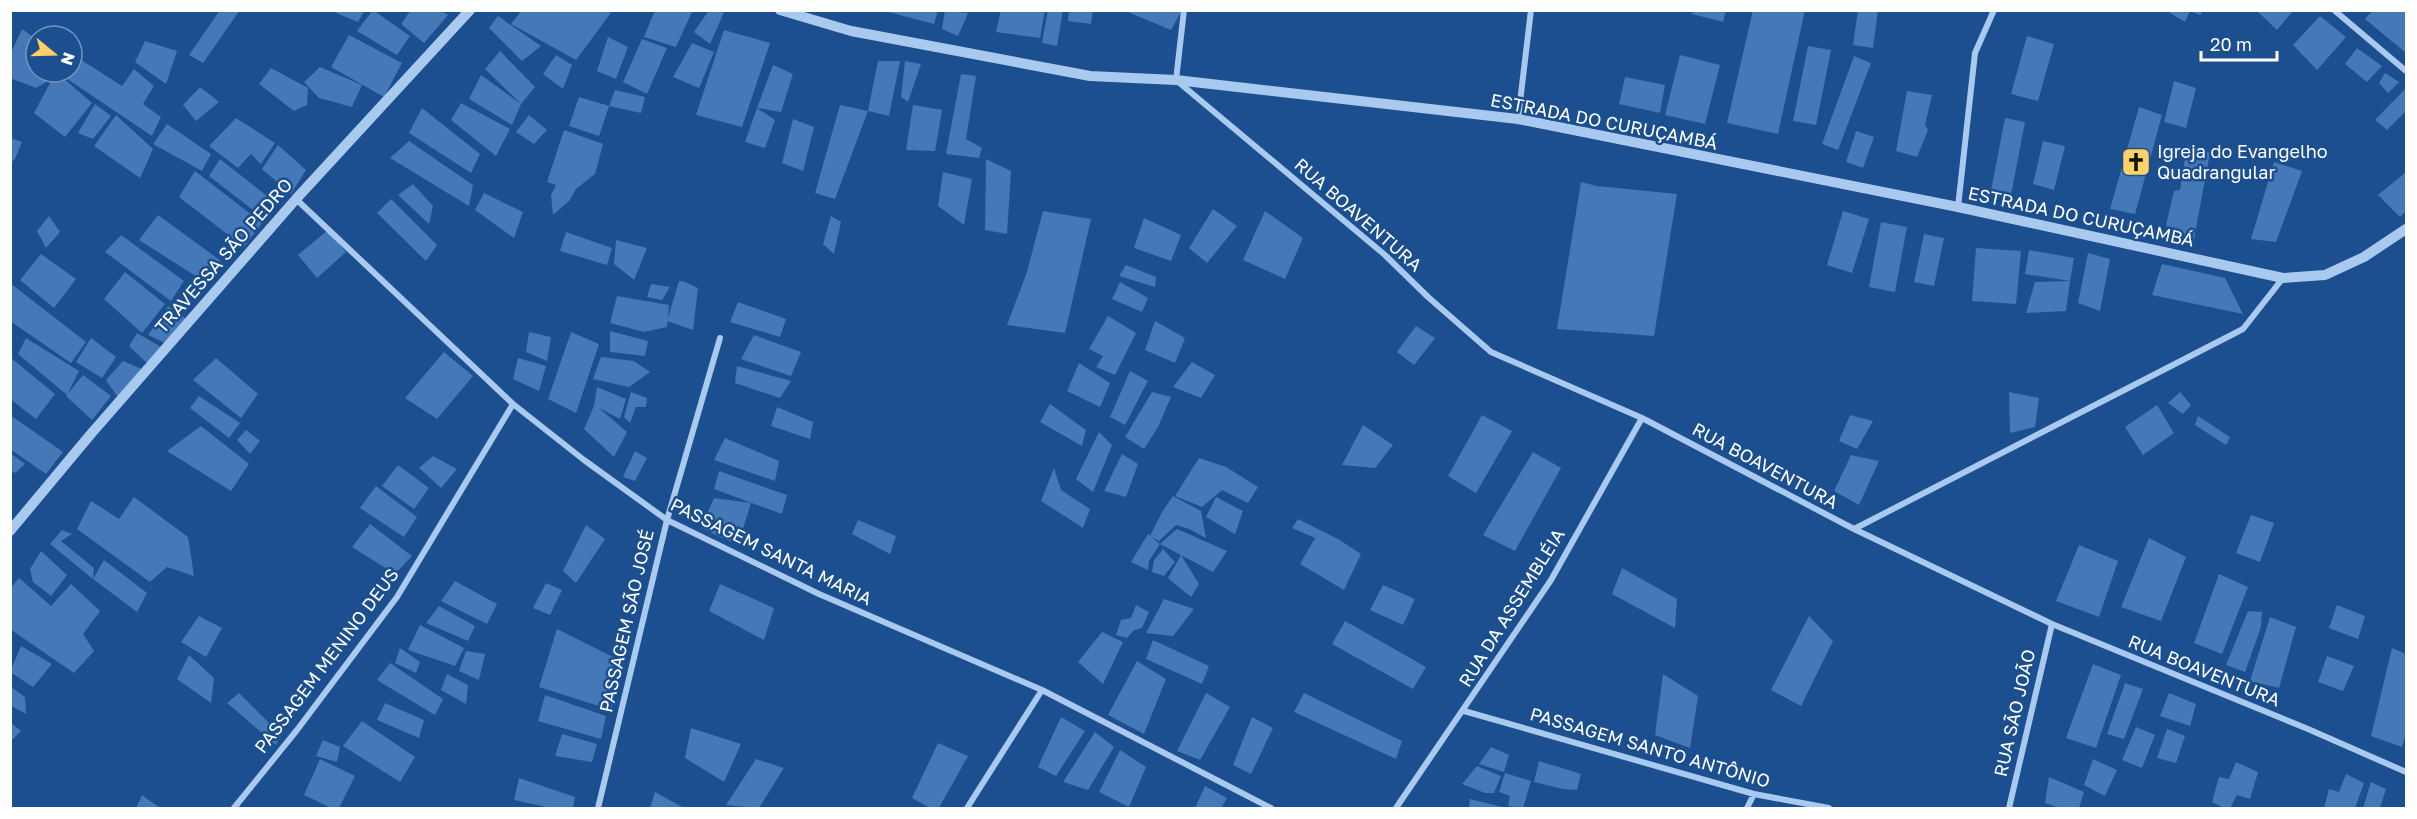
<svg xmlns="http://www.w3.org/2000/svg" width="2417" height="819" viewBox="0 0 2417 819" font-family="'Golos Text',sans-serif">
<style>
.building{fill:#4478b7}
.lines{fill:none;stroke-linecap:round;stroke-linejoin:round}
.minor{stroke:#a9c9ee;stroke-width:6}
.tertiary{stroke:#a9c9ee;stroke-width:10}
.labels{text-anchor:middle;stroke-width:5;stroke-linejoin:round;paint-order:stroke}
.street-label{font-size:18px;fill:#fff;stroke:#1b4f8f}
.poi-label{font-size:18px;fill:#fff;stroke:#1b4f8f;text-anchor:start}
</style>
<rect width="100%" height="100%" fill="#1b4f8f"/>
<path class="building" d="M220 10H240L203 63 189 55Z
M329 10H365L358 22Z
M373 10 410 36 397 55 357 31Z
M411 10H441L448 15 424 43 401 24Z
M522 10H613L576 60 511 24Z
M655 10H693L676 47 644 37Z
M709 10H725L710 44 694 32Z
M881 10H938L934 24Z
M945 10 968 13 958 36 942 29Z
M1001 10H1045L1040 38 996 32Z
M1048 10H1063L1057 46 1042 43Z
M1069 10H1093L1091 24 1068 21Z
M1132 10H1182L1171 30 1130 13Z
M1693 10H1726L1723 22 1692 14Z
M1753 10H1805L1778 134 1727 123Z
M1858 10H1878L1873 48 1853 45Z
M2165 10H2204L2200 15 2190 11 2185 22Z
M2256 10H2294L2277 30Z
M2373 10H2406V53L2365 19Z
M498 16 541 46 522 61 489 28Z
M2320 16 2346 37 2317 70 2293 45Z
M22 29 36 39V72H51L45 83 36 88 10 78V55Z
M724 30 770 43 742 127 696 115Z
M349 35 402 63 384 97 331 67Z
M2027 36 2054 44 2038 101 2011 94Z
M608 37 628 47 616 79 597 71Z
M642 39 667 48 647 94 623 82Z
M145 41 177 51 166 84 135 62Z
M692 43 714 52 699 88 673 77Z
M1808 46 1831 50 1816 125 1793 121Z
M2357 48 2382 66 2367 82 2345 64Z
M500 51 535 87 521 104 485 69Z
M72 54 122 86 134 69 154 86 143 104 161 117 152 136 57 72H72Z
M556 55 572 65 563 89 543 74Z
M1680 55 1720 65 1705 124 1665 115Z
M1854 56 1871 63 1838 150 1822 144Z
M878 61H900L889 116 868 111Z
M905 61 921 64 908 102 901 97Z
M773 65 793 74 781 112 757 108Z
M320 67 362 85 352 107 319 98 304 82Z
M271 68 308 88 307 105 294 111 259 84Z
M56 72 92 103 65 137 34 113Z
M2385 73 2399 82 2388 93 2379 83Z
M961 74 976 76 966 139 982 148 979 158 946 154Z
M481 75 521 104 512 125 469 99Z
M1625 77 1665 85 1660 113 1619 104Z
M2174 81 2196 88 2186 128 2164 122Z
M200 87 219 102 196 121 183 105Z
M2406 88V111L2387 130 2375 120Z
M615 90 645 97 641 113 609 106Z
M1907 91 1932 95 1925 125 1928 130 1917 157 1896 151Z
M579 97 609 106 599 136 569 126Z
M461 103 510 129 496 156 451 120Z
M95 104 111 116 93 139 78 133Z
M840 105 868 111 835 199 815 193Z
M913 105 942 110 935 151 906 150Z
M2139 107 2162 115 2135 214 2110 209Z
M422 108 480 154 471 173 409 133Z
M757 108 775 120 765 148 745 142Z
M116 115 153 149 140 178 94 146Z
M529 115 547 130 534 144 516 132Z
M236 118 275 143 261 164 251 154 238 168 209 146Z
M2005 118 2025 122 2011 195 1991 191Z
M793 119 814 127 803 171 782 163Z
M167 124 211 154 202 171 153 144Z
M564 130 603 144 595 174 576 189 570 200 553 215 551 195 556 185 547 182Z
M1856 131 1874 137 1863 168 1846 162Z
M10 138 22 142 15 159 10 163Z
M409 141 473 185 469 206 390 158Z
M2043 141 2065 146 2054 190 2033 184Z
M278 145 306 170 291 194 262 169Z
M2187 145 2210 153 2194 239 2170 235 2171 230 2166 225 2174 191 2180 190Z
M220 159 267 196 253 210 209 176Z
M986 159 1011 171 1007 234 985 230Z
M2274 162 2302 171 2276 242 2251 239Z
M195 171 262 223 244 247 179 197Z
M943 172 972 179 964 225 938 206Z
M2405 173 2406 175V211L2400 217 2378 195Z
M1581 182 1597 186 1677 194 1654 336 1557 329Z
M413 184 433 206 429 224 398 195Z
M484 193 523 212 514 238 475 210Z
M391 199 437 245 426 261 377 213Z
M1213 209 1237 226 1207 263 1189 248Z
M1043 211 1091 219 1065 333 1007 325 1027 272Z
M1265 211 1303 238 1285 279 1243 260Z
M1843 211 1869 219 1852 273 1827 265Z
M158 215 221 261 205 282 139 240Z
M49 216 60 232 46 248 37 231Z
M831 216 841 222 834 254 823 244Z
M1144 218 1181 235 1171 261 1134 248Z
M1881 222 1907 227 1895 292 1869 287Z
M328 230 346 252 317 278 298 255Z
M566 232 612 248 607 265 560 251Z
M1924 234 1944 238 1934 286 1914 282Z
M121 235 184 281 171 301 105 252Z
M616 240 647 248 634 280 614 264Z
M1976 248 2021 251 2016 304 1972 301Z
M2029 250 2074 258 2070 281 2025 274Z
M2088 253 2110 259 2100 311 2078 303Z
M41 254 76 279 54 308 20 280Z
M2162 264 2225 278 2243 314 2152 295Z
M1126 265 1156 277 1155 287 1119 276Z
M125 272 165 304 142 333 104 299Z
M679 281H683L698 288 693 330 667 321Z
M2070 281 2066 311 2026 313 2035 282Z
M1120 282 1148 298 1142 312 1112 299Z
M10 283 86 342 71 363 10 321Z
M651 284 670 287 662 300 647 297Z
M617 296 669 305 667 327 644 332 610 323Z
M738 302 786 319 780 337 730 322Z
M168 306 188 320 167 344 148 335Z
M1108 316 1136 333 1115 375 1096 367 1103 356 1089 349Z
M1155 321 1185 338 1175 363 1145 350Z
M1416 326 1435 338 1414 365 1397 352Z
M610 331 648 341 645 356 610 352Z
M529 332 551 337 547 361 526 352Z
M571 332 599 344 576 413 548 399Z
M137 333 161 347 147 363 129 346Z
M754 335 801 352 791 376 741 359Z
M26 338 79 371 67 395 18 354Z
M91 338 116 357 102 378 76 362Z
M444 352 473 376 437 419 405 398Z
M10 357 55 394 36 419 10 399Z
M601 357 634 361 650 372 629 387 593 379Z
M216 358 258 394 241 418 193 380Z
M518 358 546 366 539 391 513 379Z
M123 361 144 370 119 399 106 380Z
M1192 362 1215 375 1201 398 1173 387Z
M1079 363 1110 383 1100 407 1067 391Z
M737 366 791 381 780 398 735 383Z
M1130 371 1148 381 1125 425 1110 417Z
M83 375 111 396 92 420 66 396Z
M597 387 626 399 620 419 599 408 627 432 614 457 584 429 594 406Z
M631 392 647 398 646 407H636L630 423 624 417Z
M1152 392 1171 397 1158 427 1144 449 1125 437Z
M2009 392 2039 398 2035 427 2010 433Z
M2180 392 2191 405 2183 414 2168 403Z
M199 396 240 423 229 438 190 408Z
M1050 404 1086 430 1082 446 1040 422Z
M2157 405 2174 433 2143 455 2125 427Z
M777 407 813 422 810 439 771 426Z
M1482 415 1512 431 1476 493 1448 476Z
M1850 415 1873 421 1857 449 1839 441Z
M2198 416 2230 437 2226 445 2195 425Z
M13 417 63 452 46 474 10 449V420Z
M1363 425 1393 445 1375 468 1342 465Z
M201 426 249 464 231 491 167 451Z
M246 430 260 441 250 454 237 440Z
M1099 432 1112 445 1093 492 1076 479Z
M725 438 779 461 775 481 714 460Z
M635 451 647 458 635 481 623 477Z
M1533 452 1561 468 1515 551 1483 535Z
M10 453 25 464 15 473 10 470Z
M1122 454 1138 464 1126 497 1104 491Z
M1851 455 1879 461 1859 505 1834 491Z
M433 456 457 469 441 488 419 468Z
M1199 458 1226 467 1258 487 1248 503 1222 490 1202 507 1175 496Z
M398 465 429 488 414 509 382 486Z
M1054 468 1061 490 1090 509 1083 528 1041 501Z
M719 471 787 495 782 514 714 489Z
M376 486 417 517 404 537 360 508Z
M1173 496 1201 511 1206 538 1189 529 1176 525 1159 541 1150 536 1162 512Z
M134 497 188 537 194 576 167 567 150 582 77 529 91 501 119 519Z
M1216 497 1243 511 1235 534 1206 517Z
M714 498 751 503 738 545 701 528Z
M2251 515 2274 523 2260 562 2236 553Z
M1298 519 1338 539 1361 554 1344 590 1300 564 1315 538 1292 528Z
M858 520 896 536 890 554 852 534Z
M370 524 412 556 395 574 352 547Z
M586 525 605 539 576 583 563 571Z
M1177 529 1227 551 1213 572 1160 544Z
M62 530 72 534 61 541 94 568 93 579 50 544Z
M1148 534 1160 544 1149 561 1148 570 1131 562Z
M2149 538 2186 557 2161 621 2121 607Z
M2079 545 2118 561 2099 617 2056 601Z
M1163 549 1175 562 1164 576 1152 572 1154 560Z
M41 551 67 575 51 596 33 582 30 569Z
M1181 555 1199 584 1191 597 1168 578Z
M104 560 147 593 137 612 93 579Z
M1622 568 1677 599 1675 628 1612 594Z
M2219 574 2248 587 2222 654 2194 643Z
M19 578 51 606 71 584 100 611 83 634 94 651 74 673 10 629V589Z
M455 581 497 604 487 624 441 601Z
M546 583 562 590 550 615 533 608Z
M720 584 774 608 764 640 709 611Z
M1383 585 1415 599 1403 625 1370 610Z
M1164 599 1194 609 1173 636 1146 633Z
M1136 605 1149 612 1142 628 1134 630 1127 638 1116 635 1121 620 1131 618Z
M2337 605 2365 616 2358 639 2329 628Z
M439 606 475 626 468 641 426 623Z
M2248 611 2262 612 2261 627 2245 672 2226 665Z
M199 616 222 628 206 657 181 642Z
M1809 616 1833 641 1801 706 1771 690Z
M2270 617 2296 627 2279 688 2250 681Z
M1345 621 1426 667 1413 689 1332 644Z
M420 625 464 648 455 666 408 650Z
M557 629 623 662 611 710 539 687Z
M1102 632 1123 642 1103 684 1078 662Z
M1153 640 1209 666 1202 684 1146 659Z
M21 646 52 664 33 687 10 672Z
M400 648 420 662 416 673 395 663Z
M2392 648 2406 654V733L2402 747 2371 736Z
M466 651 485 654 479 680 459 671Z
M189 655 214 678 211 703 177 679Z
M2327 656 2354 666 2343 691 2318 682Z
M1137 661 1166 679 1144 734 1108 715Z
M390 663 443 699 435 715 377 680Z
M2093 664 2121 675 2096 748 2066 738Z
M447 674 468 685 466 704 441 690Z
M1663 674 1698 696 1690 748 1655 735Z
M2125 683 2143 689 2124 739 2107 734Z
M10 686 25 697 26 714 10 705Z
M239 693 281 735 276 745 227 703Z
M1206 693 1230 707 1200 760 1177 751Z
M1304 693 1402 741 1396 759 1294 712Z
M2169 693 2196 704 2190 726 2160 716Z
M545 695 606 716 601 739 538 721Z
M385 703 424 720 419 738 377 720Z
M1061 717 1085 731 1056 776 1038 767Z
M1252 717 1273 728 1251 774 1233 765Z
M362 721 415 757 400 782 343 746Z
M10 722 21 731 10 742Z
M2136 727 2155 735 2142 768 2122 760Z
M691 728 741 744 724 782 685 758Z
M2167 729 2185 736 2176 763 2157 758Z
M1095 732 1114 747 1088 790 1063 782Z
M562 734 597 744 592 762 555 756Z
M323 740 340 747 337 762 316 756Z
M938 743 968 756 939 808H930L912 798Z
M1491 747 1509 755 1504 772 1479 764Z
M1120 750 1146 767 1129 807 1099 792Z
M320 759 355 776 339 808H331L304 795Z
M756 759 784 768 759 808 726 805Z
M2093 759 2117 770 2105 796 2084 785Z
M1539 761 1581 774 1577 790 1563 789 1534 782Z
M2236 762 2258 772 2250 799 2237 795 2230 808H2224L2212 802 2219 777 2229 779Z
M1477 766 1501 776 1494 793H1485L1462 784Z
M1505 773 1531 781 1523 808 1508 806 1510 796 1499 792Z
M2346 774 2364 783 2355 808H2324L2329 789 2339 792Z
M2049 777 2084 792 2079 808H2060L2045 803Z
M519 778 575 797 573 808H551L514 800Z
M2371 782 2386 789 2380 808H2363Z
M1205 786 1227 798 1221 808H1195Z
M655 792 684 808H650Z
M142 795 160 808H136Z
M1470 799 1506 808H1469Z"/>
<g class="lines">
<path class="minor" d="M1184 10 1176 80 1385 255 1428 297 1491 352 1642 418 1854 529 2052 624 2308 729 2406 772
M2334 10 2406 71
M1518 119 1531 10
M296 199 513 404 584 460 667 520 819 594 1042 690 1271 808
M1958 207 1975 53 1994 10
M1854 529 2243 329 2283 278
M1464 711 1754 794 1829 808
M234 808 297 730 397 597 513 404
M598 808 667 520 720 338
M967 808 1042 690
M1396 808 1551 580 1642 418
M1747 808 1754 794
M2009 808 2052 624"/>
<path class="tertiary" d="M780 10 851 31 1090 76 1176 80 1518 119 1958 207 2283 278 2325 275 2364 257 2406 229
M10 531 90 435 296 199 470 10"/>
</g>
<defs>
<g id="church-square" transform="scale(1.5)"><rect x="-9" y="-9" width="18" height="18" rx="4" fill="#ffd166" stroke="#1b4f8f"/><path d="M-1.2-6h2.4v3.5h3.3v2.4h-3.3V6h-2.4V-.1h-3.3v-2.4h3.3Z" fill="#111"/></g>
</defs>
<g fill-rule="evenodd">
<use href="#church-square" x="2136" y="162"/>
</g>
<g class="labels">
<g class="street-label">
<text transform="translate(1604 122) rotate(11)" y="6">ESTRADA DO CURUÇAMBÁ</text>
<text transform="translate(1358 215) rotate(41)" y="6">RUA BOAVENTURA</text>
<text transform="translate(2081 217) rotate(12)" y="6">ESTRADA DO CURUÇAMBÁ</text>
<text transform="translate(224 256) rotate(-49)" y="6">TRAVESSA SÃO PEDRO</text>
<text transform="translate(1765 466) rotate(28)" y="6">RUA BOAVENTURA</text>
<text transform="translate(771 552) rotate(26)" y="6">PASSAGEM SANTA MARIA</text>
<text transform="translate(1512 608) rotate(-58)" y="6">RUA DA ASSEMBLÉIA</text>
<text transform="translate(627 621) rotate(-77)" y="6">PASSAGEM SÃO JOSÉ</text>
<text transform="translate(327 661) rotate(-53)" y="6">PASSAGEM MENINO DEUS</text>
<text transform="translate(2204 671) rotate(22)" y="6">RUA BOAVENTURA</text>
<text transform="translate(2015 713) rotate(-77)" y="6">RUA SÃO JOÃO</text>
<text transform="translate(1650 748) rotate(16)" y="6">PASSAGEM SANTO ANTÔNIO</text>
</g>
<g class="poi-label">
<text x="2157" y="158">Igreja do Evangelho<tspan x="2157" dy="21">Quadrangular</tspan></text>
</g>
</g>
<rect width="2417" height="819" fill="none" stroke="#ffffff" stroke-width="24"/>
<g transform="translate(54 54) rotate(109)"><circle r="28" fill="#1b4f8f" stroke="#7695bc" stroke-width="1.5"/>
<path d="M0-4.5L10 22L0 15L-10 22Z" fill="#ffd166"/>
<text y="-9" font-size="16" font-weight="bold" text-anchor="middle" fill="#ffffff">N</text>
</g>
<path d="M2201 51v9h76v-9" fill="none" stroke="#ffffff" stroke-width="3"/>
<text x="2210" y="51" font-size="18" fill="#ffffff" stroke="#1b4f8f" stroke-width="4.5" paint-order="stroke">20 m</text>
</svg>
